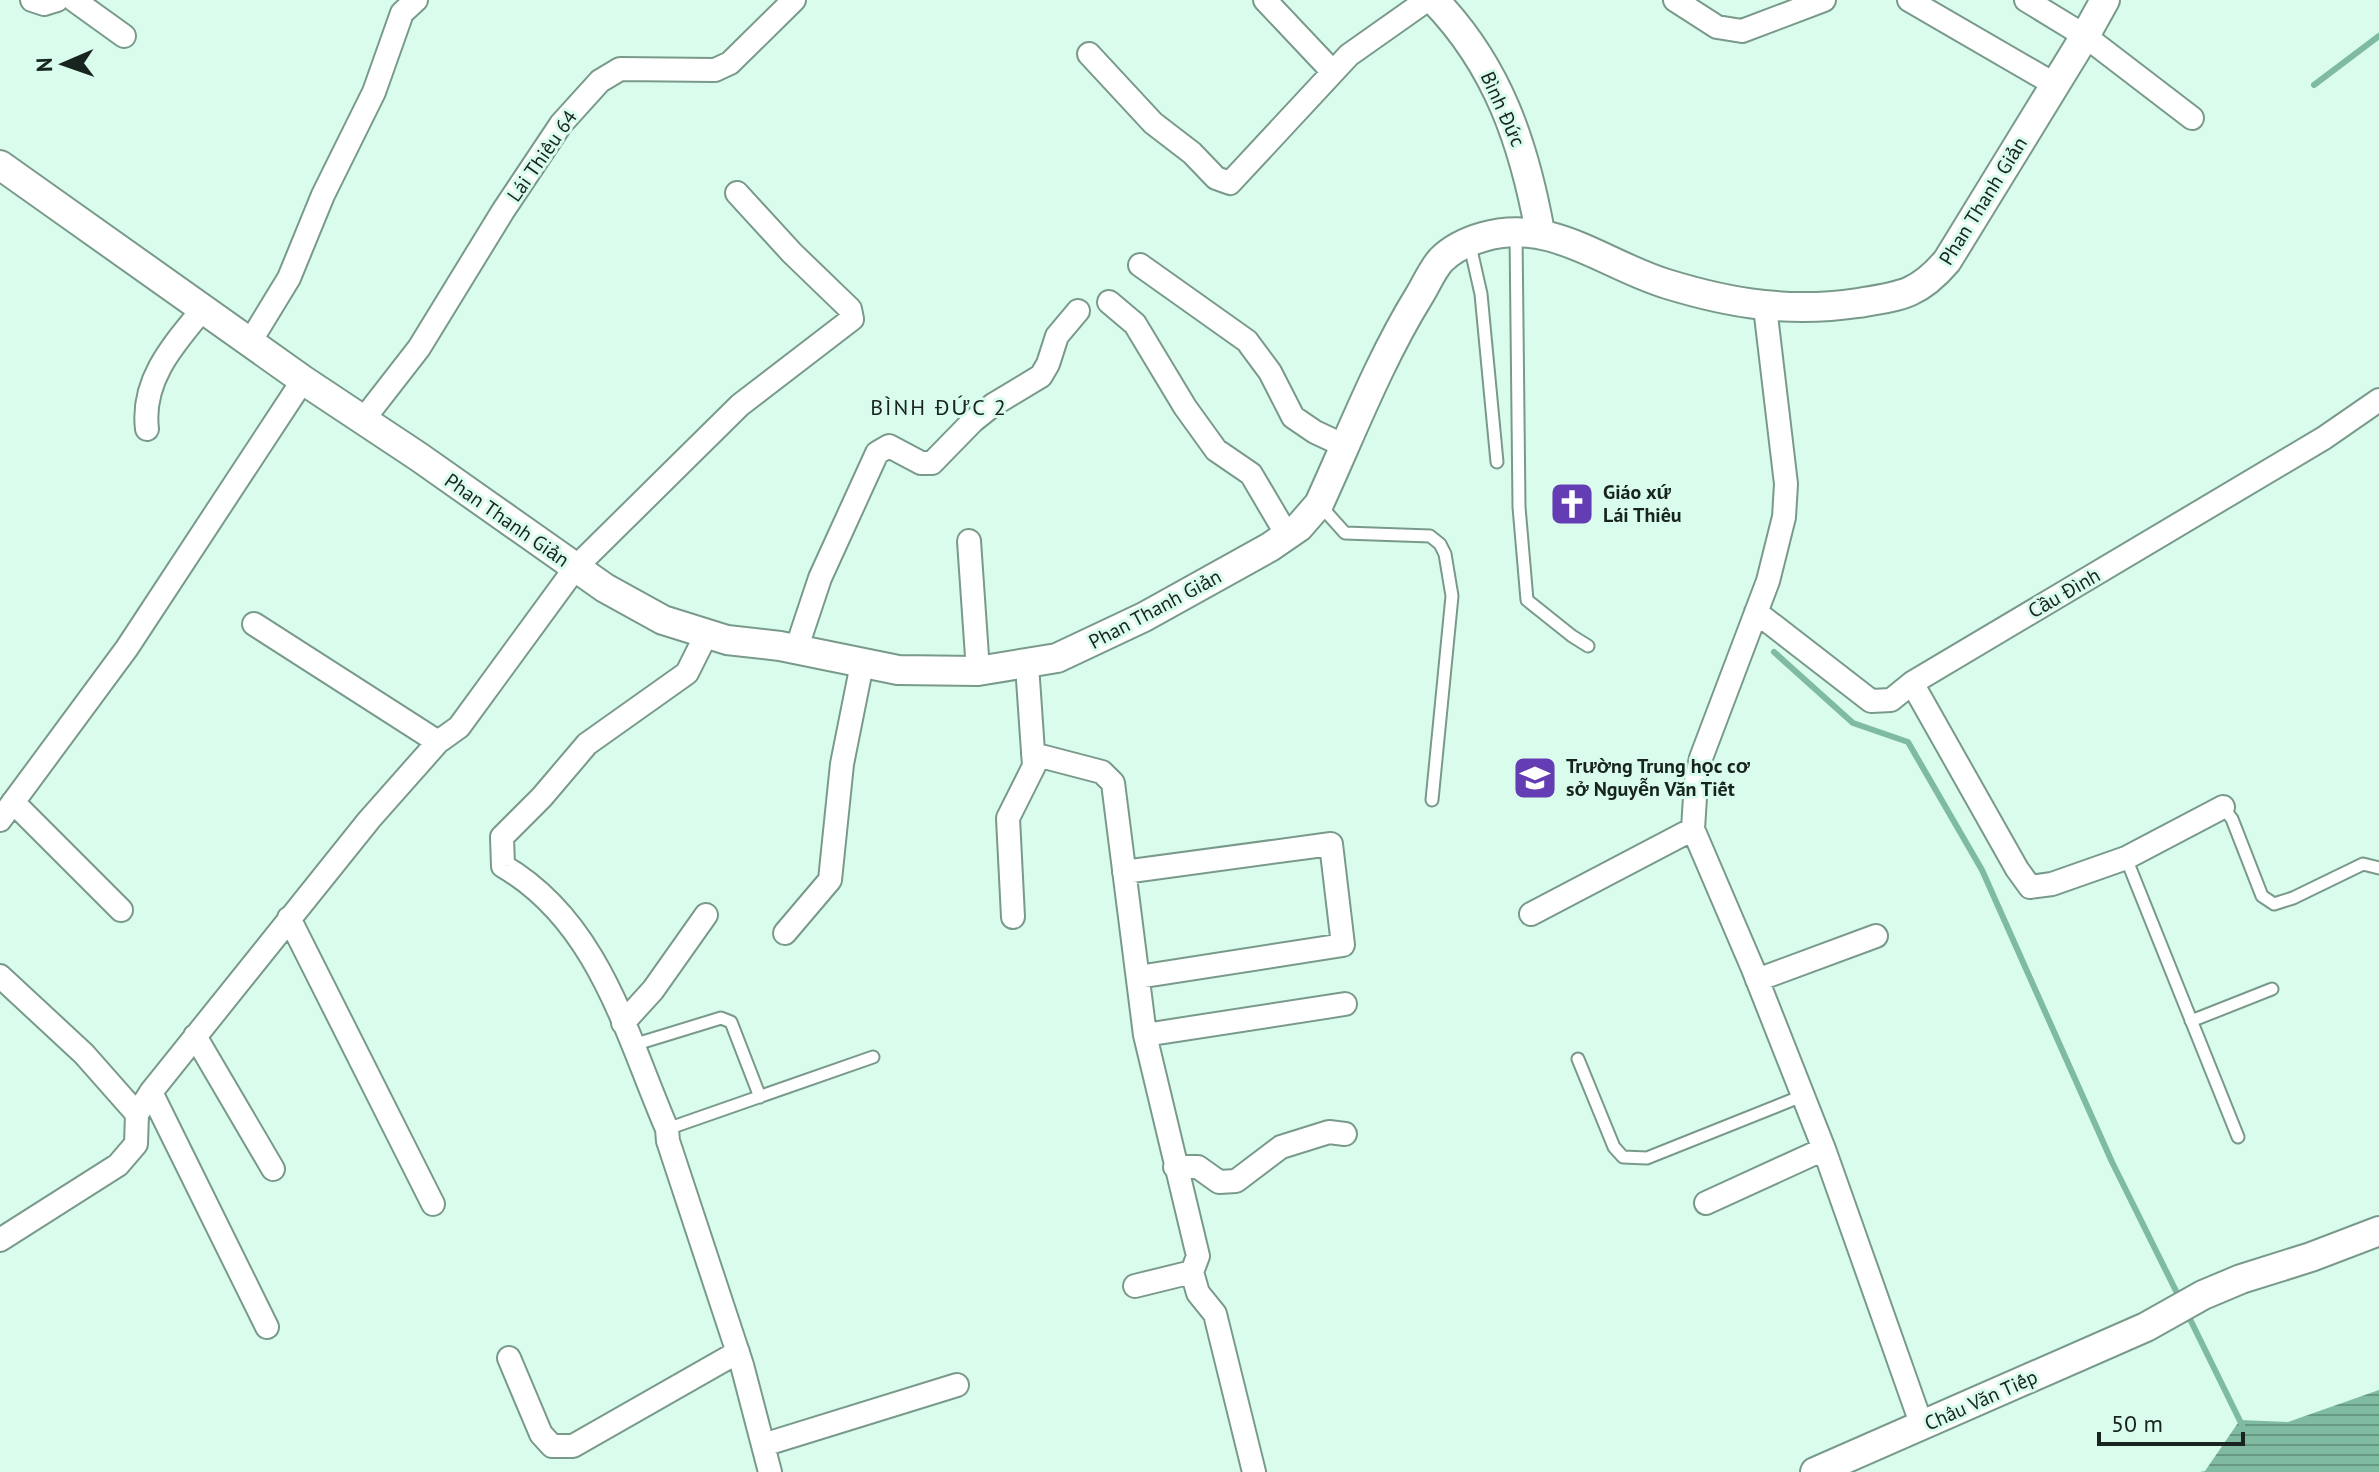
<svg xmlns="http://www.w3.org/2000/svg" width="2379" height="1472" viewBox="0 0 2379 1472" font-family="'PT Sans',sans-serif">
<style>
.water{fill:url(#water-rules)}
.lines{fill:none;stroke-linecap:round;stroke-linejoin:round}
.stream{stroke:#7fbba1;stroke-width:6}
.service-casing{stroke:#799a8b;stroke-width:15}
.minor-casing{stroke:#799a8b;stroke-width:26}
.tertiary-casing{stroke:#799a8b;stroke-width:32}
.service{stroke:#fff;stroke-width:11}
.minor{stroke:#fff;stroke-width:22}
.tertiary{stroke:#fff;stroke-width:28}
.labels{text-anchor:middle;stroke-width:6;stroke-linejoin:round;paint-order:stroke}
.street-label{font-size:20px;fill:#17241f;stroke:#d9fcec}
.poi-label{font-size:20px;font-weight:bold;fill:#17241f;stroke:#d9fcec;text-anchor:start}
.neighbourhood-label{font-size:22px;letter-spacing:2px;fill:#17241f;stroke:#d9fcec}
</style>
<defs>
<pattern id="water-rules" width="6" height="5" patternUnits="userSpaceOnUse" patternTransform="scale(2)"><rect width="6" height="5" fill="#7fbba1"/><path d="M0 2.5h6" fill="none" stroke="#679883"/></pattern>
</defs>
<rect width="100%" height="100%" fill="#d9fcec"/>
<path class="water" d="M2379 1390V1472H2200L2205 1471 2240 1420 2288 1422Z"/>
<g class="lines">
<path class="stream" d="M2314 85 2379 36
M1774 652 1853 723 1908 742 1982 870 2112 1162 2180 1299
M2187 1313 2242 1425"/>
<g class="service-casing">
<path id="service" d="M1516 234 1519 507 1527 600 1572 636 1588 646
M1469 241 1481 294 1497 462
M1319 504 1345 533 1430 536 1440 544 1445 554 1452 596 1432 800
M2223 807 2232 819 2262 896 2274 904 2293 898 2363 864 2379 868
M2126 858 2238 1137
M2191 1021 2272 989
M633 1045 721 1018 731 1022 760 1097
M1578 1059 1614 1147 1623 1157 1647 1158 1802 1096
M667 1129 873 1057"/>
</g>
<g class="minor-casing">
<path id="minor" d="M32 0 44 4 57 0
M74 0 124 36
M1265 0 1332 71
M1675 0 1717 27 1742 31 1824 0
M1909 0 2054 84
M2026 0 2085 36 2192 118
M1089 54 1153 123 1192 153 1216 178 1230 183 1349 55 1427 0
M1140 265 1247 341 1270 372 1293 417 1315 432 1345 446
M1109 302 1135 324 1185 407 1216 450 1251 474 1287 535
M1765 307 1786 484 1784 517 1768 581 1701 758 1696 781 1693 829 1753 969 1824 1149 1922 1426
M250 342 289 278 323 195 374 92 402 13 416 0
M363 420 419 348 503 211 561 124 600 81 620 69 715 70 730 63 794 0
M147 429C141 380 174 344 203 309
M969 541 978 671
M1756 612 1871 701 1891 700 1912 683 2324 438 2379 400
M254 624 438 742
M707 633 687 673 587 744 542 797 502 837 503 866C599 922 626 1034 667 1129L668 1141 742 1365 770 1472
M796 650 820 578 877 453 889 446 921 463H932L973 421 993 405 1041 376 1048 364 1057 336 1078 311
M1912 683 2017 869 2030 887 2052 884 2126 858 2223 807
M1033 754 1102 772 1113 783 1145 1035 1198 1256 1192 1272 1135 1286
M13 802 121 910
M0 820 127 648 303 380
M1124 872 1331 844 1343 945 1138 977
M1531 914 1693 829
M1013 917 1008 818 1034 766 1027 665
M289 918 433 1204
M785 933 830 880 842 764 862 664
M0 976 84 1054 137 1114
M1757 980 1876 936
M623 1023 653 990 706 915
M1145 1035 1345 1004
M195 1036 273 1169
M151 1092 267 1327
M1175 1167H1198L1219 1182 1236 1181 1281 1147 1329 1132 1345 1134
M1706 1203 1824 1149
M0 1240 118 1165 136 1144 137 1114 151 1092 369 820 438 742 459 727 576 567 740 405 852 319 850 309 792 253 737 193
M1192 1272 1198 1293 1215 1314 1254 1472
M509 1358 541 1434 552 1446H573L738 1352
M763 1445 957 1385"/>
</g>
<g class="tertiary-casing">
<path id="tertiary" d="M1434 0C1498 66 1524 144 1540 232
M0 165 303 380 419 457 605 588 663 620 727 640 780 646 898 670 978 671 1057 658 1144 617 1270 547 1299 527 1319 504C1351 434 1379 361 1419 296 1426 285 1432 270 1441 260 1452 249 1469 241 1483 237 1552 217 1604 265 1667 284 1732 304 1790 313 1858 303 1901 296 1918 295 1947 261L2085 36 2105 0
M1815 1472 2146 1327 2203 1295 2241 1279 2311 1257 2379 1231"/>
</g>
<use href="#service" class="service"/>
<use href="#minor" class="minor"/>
<use href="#tertiary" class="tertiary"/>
</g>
<defs>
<g id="church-square" transform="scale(2.3)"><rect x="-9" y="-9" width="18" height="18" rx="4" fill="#643cb4" stroke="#d9fcec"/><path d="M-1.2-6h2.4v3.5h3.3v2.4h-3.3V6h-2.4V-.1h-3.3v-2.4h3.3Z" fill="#fff"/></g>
<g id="school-square" transform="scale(2.3)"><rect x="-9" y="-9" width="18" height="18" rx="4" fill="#643cb4" stroke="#d9fcec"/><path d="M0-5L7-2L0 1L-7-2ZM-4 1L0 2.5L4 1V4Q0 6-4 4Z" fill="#fff"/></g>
</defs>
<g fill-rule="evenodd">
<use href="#church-square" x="1572" y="504"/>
<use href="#school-square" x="1535" y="778"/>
</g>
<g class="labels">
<g class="street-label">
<text transform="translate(1503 109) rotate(66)" y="7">Bình Đức</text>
<text transform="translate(542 156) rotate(-55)" y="7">Lái Thiêu 64</text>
<text transform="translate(1983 201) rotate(-58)" y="7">Phan Thanh Giản</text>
<text transform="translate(507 520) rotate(35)" y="7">Phan Thanh Giản</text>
<text transform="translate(2064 593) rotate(-30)" y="7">Cầu Đình</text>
<text transform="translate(1155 609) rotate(-28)" y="7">Phan Thanh Giản</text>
<text transform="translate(1981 1400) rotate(-24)" y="7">Châu Văn Tiếp</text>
</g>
<g class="poi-label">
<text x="1603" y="499">Giáo xứ<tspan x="1603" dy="23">Lái Thiêu</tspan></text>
<text x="1566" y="773">Trường Trung học cơ<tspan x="1566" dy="23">sở Nguyễn Văn Tiết</tspan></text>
</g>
<g class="neighbourhood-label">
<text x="939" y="415">BÌNH ĐỨC 2</text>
</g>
</g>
<g transform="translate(64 64) rotate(268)" stroke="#d9fcec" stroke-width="6" paint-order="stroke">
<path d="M0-6L14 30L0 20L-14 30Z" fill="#17241f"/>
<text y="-12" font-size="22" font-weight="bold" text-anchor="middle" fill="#17241f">N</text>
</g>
<path d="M2099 1432v12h144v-12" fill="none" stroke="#17241f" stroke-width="4"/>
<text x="2111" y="1432" font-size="24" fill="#17241f" stroke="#d9fcec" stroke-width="6" paint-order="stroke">50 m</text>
</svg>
